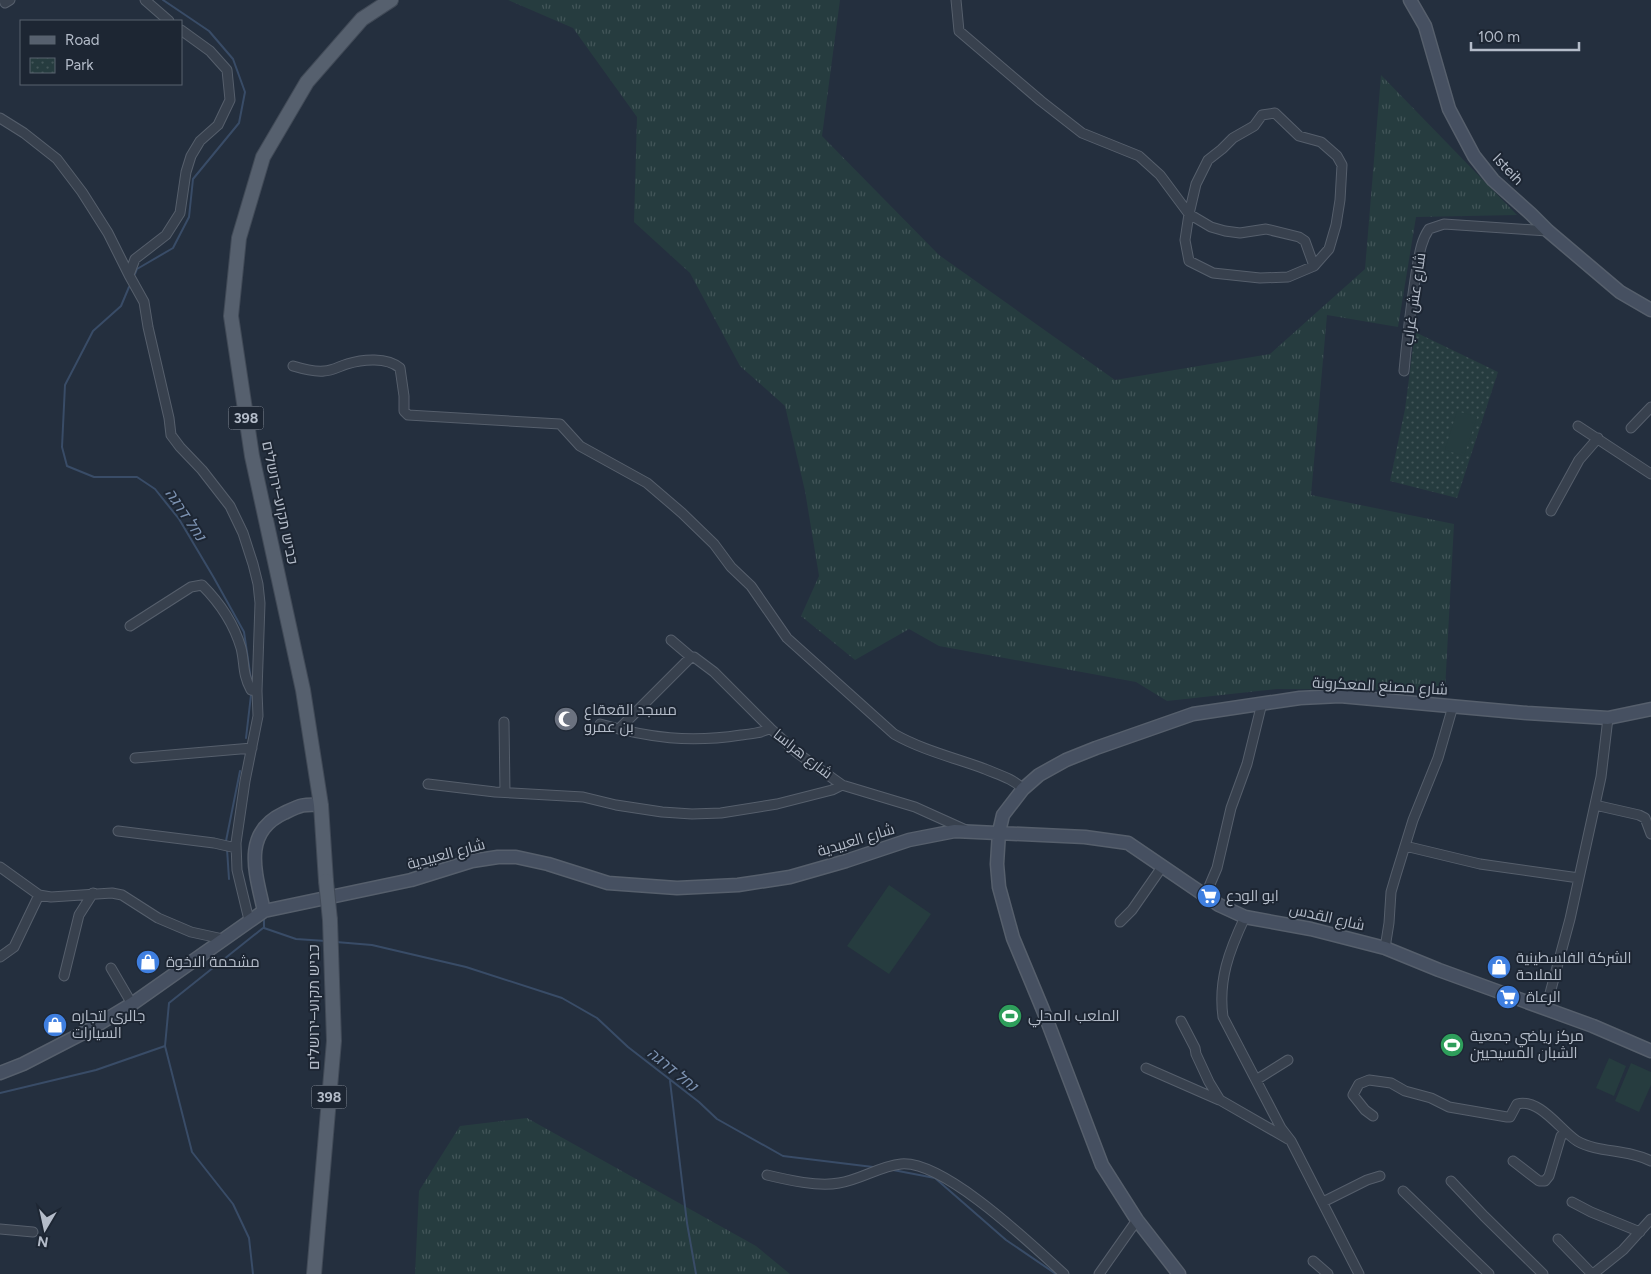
<svg xmlns="http://www.w3.org/2000/svg" width="1651" height="1274" viewBox="0 0 1651 1274" font-family="Figtree,Cairo,Heebo,sans-serif">
<style>
.grass{fill:url(#grass-tufts)}
.park{fill:url(#park-dots)}
.garden{fill:#263c3f}
.lines{fill:none;stroke-linecap:round;stroke-linejoin:round}
.stream{stroke:#394c67;stroke-width:2}
.street-casing{stroke:#565f6c;stroke-width:11}
.secondary-casing{stroke:#565f6c;stroke-width:15}
.primary-casing{stroke:#414a57;stroke-width:16}
.street{stroke:#38414e;stroke-width:9}
.secondary{stroke:#465061;stroke-width:12}
.primary{stroke:#56606e;stroke-width:14}
.primary-bridge-casing{stroke:#414a57;stroke-width:16;stroke-linecap:butt}
.primary-bridge{stroke:#56606e;stroke-width:14}
.labels{text-anchor:middle;stroke-width:4;stroke-linejoin:round;paint-order:stroke}
.shield{fill:#1d2633;stroke:#878f9c;stroke-width:1}
.shield-label{font-size:14px;font-weight:bold;fill:#b4bcc9}
.street-label{font-size:15px;fill:#b4bcc9;stroke:#1d2633}
.poi-label{font-size:15px;fill:#b4bcc9;stroke:#1d2633;text-anchor:start}
.water-label{font-size:16px;font-style:italic;fill:#7c92b1;stroke:#1d2633}
</style>
<defs>
<pattern id="grass-tufts" width="24" height="20" patternUnits="userSpaceOnUse" patternTransform="scale(1.25)"><rect width="24" height="20" fill="#263c3f"/><path d="M3 7l-1-3M5 7V3M7 7l1-3M15 17l-1-3M17 17v-4M19 17l1-3" fill="none" stroke="#435659"/></pattern>
<pattern id="park-dots" width="8" height="8" patternUnits="userSpaceOnUse" patternTransform="scale(1.25)"><rect width="8" height="8" fill="#263c3f"/><path d="M2 2h.1M6 6h.1" fill="none" stroke="#435659" stroke-width="1.8" stroke-linecap="round"/></pattern>
</defs>
<rect width="100%" height="100%" fill="#242f3e"/>
<path class="grass" d="M508 0H840L822 136 939 255 1115 380 1270 354 1365 269 1381 75 1517 215 1416 217 1398 327 1327 315 1311 495 1454 524 1445 690 1277 689 1167 701 1136 682 939 646 909 629 855 660 801 616 819 576 805 491 785 406 740 366 690 273 634 222 637 117 573 28Z
M527 1118 756 1246 790 1274H415L419 1191 460 1126Z"/>
<path class="park" d="M1415 332 1498 372 1457 498 1390 481 1405 409Z"/>
<path class="garden" d="M1457 411 1477 417 1464 456 1445 450Z
M889 885 931 914 889 974 847 946Z
M1609 1058 1626 1066 1614 1096 1596 1088Z
M1631 1063 1651 1072V1085L1639 1112 1615 1101Z"/>
<g class="lines">
<path class="stream" d="M135 274 137 269 173 248 189 217 193 179 239 123 245 92 233 59 209 31 163 0
M129 287 121 306 93 331 65 385 62 447 67 466 94 477H137L155 489 179 519 214 578 244 632 251 680
M246 738 251 695
M226 841 240 771
M227 849 229 879
M264 918V928L296 939 326 941
M336 942 372 945 466 967 562 998 597 1018 628 1047 699 1102 717 1119 783 1156 873 1167
M670 1081 687 1223 696 1274
M0 1093 96 1070 165 1046
M893 1170 935 1178 1006 1240 1056 1274
M253 1274 249 1238 233 1204 192 1152 165 1046 169 1003 263 928"/>
<g class="street-casing">
<path id="street" d="M4 0 5 3 10 0
M145 0 169 21
M956 0 959 31 1041 101 1082 133 1139 156 1160 175 1189 214 1211 227 1225 231 1240 233 1266 229 1299 237 1305 241 1314 266
M181 30 210 51 227 70 230 100 218 125 200 141 191 156 186 172 180 213 166 235 135 259 129 275 144 302 148 327 169 418 171 435 180 447 202 470 230 506 243 533 253 564 258 584 260 603 257 691
M1275 113 1299 136 1321 142 1337 156 1342 165 1340 200 1336 225 1329 249 1314 266 1288 277 1260 278 1213 273 1189 261 1185 240 1189 214 1196 184 1208 160 1222 149 1233 138 1254 126 1262 115Z
M0 118 24 133 57 159 82 192 108 233 129 275
M293 366C303 369 314 372 324 371 332 371 340 366 347 364 363 359 387 357 400 368L404 396V411L408 415 560 424 580 446 647 483 682 513 714 544 731 567 751 586 787 638 894 734C922 750 955 758 985 769 999 775 1012 778 1023 789
M1404 371C1407 338 1411 306 1416 273 1419 258 1420 242 1429 229L1444 224 1548 231
M1578 426 1651 474
M1631 428 1651 407
M1551 511 1579 460 1598 438
M130 626 191 587 202 585C220 603 234 624 241 648 245 664 242 673 251 690L257 691 258 716 245 781 236 843 237 870 249 920
M671 640 691 657
M504 722 505 792
M600 724C650 738 689 743 741 735 751 734 762 733 770 728L796 752 842 785 915 807 966 830
M619 729 691 657H694L714 672 770 728
M135 758 252 748
M428 784 495 792 583 797 616 805 662 812 692 814 721 813 777 804 832 790 842 785
M1595 805 1639 815 1645 818 1651 834
M118 831 214 843 236 848
M1405 846 1480 864 1579 878
M0 867 39 895 51 897 112 893 122 895 158 918 191 932 223 939
M1205 896 1217 868 1231 808 1247 764 1262 703
M1245 917C1229 951 1218 980 1223 1017L1281 1128 1291 1141 1359 1274
M1120 922 1132 910 1162 867
M1385 948 1389 923 1391 892 1396 875 1413 820 1438 758 1453 706
M0 957 14 947 39 895
M111 968 132 1004
M64 976 79 915 93 893
M1546 1008 1570 919 1601 777 1608 718
M1181 1021 1195 1048 1196 1054 1209 1082 1220 1100 1288 1139
M1146 1068 1219 1100
M1256 1080 1288 1060
M1373 1116 1365 1110 1353 1095 1359 1084 1369 1080 1391 1083 1405 1091 1431 1098 1449 1107 1507 1117H1510L1517 1104C1540 1098 1560 1130 1577 1141 1598 1153 1628 1149 1651 1161
M1513 1161 1539 1181H1545L1549 1176 1561 1136 1566 1132
M767 1175C788 1180 818 1187 839 1183 860 1180 880 1166 901 1164 944 1160 1032 1245 1064 1274
M1451 1181 1484 1216 1543 1274
M1403 1191 1489 1274
M1323 1202 1367 1180 1380 1176
M1572 1202 1591 1212 1640 1232
M0 1229 33 1232
M1558 1239 1592 1274
M1313 1261 1328 1274
M1099 1274 1137 1220
M1593 1274 1623 1250 1651 1219"/>
</g>
<g class="secondary-casing">
<path id="secondary" d="M1410 0 1425 26 1449 109 1474 156 1493 180 1531 214 1548 231 1620 292 1651 310
M264 911C256 874 241 833 284 813 301 805 302 804 321 805
M0 1073 23 1064 87 1031 132 1004 264 911 411 880 472 861 498 857H516L548 864 608 883 677 888 738 885 790 877 846 861 909 840 955 831 1085 837 1128 843 1219 905 1245 917 1311 929 1385 948 1439 970 1593 1026 1651 1051
M1179 1274 1137 1220 1102 1165 1043 1010 1013 938 999 887 997 864 999 832 1003 815 1023 789 1039 775 1066 760 1096 748 1193 714 1300 698 1340 696 1527 713 1608 718 1651 709"/>
</g>
<g class="primary-casing">
<path id="primary" d="M326 881 321 805 303 690 252 456 231 316 239 238 263 157 307 82 362 19 391 0
M314 1274 334 1041 330 920"/>
</g>
<use href="#street" class="street"/>
<use href="#secondary" class="secondary"/>
<use href="#primary" class="primary"/>
<g class="primary-bridge-casing">
<path id="primary-bridge" d="M326 881 330 920"/>
</g>
<use href="#primary-bridge" class="primary-bridge"/>
</g>
<defs>
<g id="mosque-disc" transform="scale(1.25)"><circle r="9.5" fill="#6b7280" stroke="#1d2633"/><path d="M3.5-4.9A6 6 0 1 0 3.5 4.9A5 5 0 1 1 3.5-4.9Z" fill="#fff"/></g>
<g id="supermarket-disc" transform="scale(1.25)"><circle r="9.5" fill="#3f7fe0" stroke="#1d2633"/><path d="M-6-5.5h2.5l.6 2H6L4.5 2H-2.5L-4.4-4H-6ZM-1.5 3.2a1.3 1.3 0 1 0 .1 0ZM3 3.2a1.3 1.3 0 1 0 .1 0Z" fill="#fff"/></g>
<g id="shop-disc" transform="scale(1.25)"><circle r="9.5" fill="#3f7fe0" stroke="#1d2633"/><path d="M-5-2.5h2.3a2.7 3.5 0 0 1 5.4 0H5L5.5 6h-11ZM-1.5-2.5h3a1.5 2.3 0 0 0-3 0Z" fill="#fff"/></g>
<g id="stadium-disc" transform="scale(1.25)"><circle r="9.5" fill="#2e9e5b" stroke="#1d2633"/><path d="M0-5a6.5 5 0 1 0 0 10a6.5 5 0 1 0 0-10ZM-3.5-1.8h7v3.6h-7Z" fill="#fff"/></g>
</defs>
<g fill-rule="evenodd">
<use href="#mosque-disc" x="566" y="719"/>
<use href="#supermarket-disc" x="1209" y="896"/>
<use href="#shop-disc" x="148" y="962"/>
<use href="#shop-disc" x="1499" y="967"/>
<use href="#supermarket-disc" x="1508" y="997"/>
<use href="#stadium-disc" x="1010" y="1016"/>
<use href="#shop-disc" x="55" y="1025"/>
<use href="#stadium-disc" x="1452" y="1045"/>
</g>
<g class="labels">
<g class="shield">
<rect x="228.5" y="406.5" width="35" height="23" rx="4"/>
<rect x="311.5" y="1085.5" width="35" height="23" rx="4"/>
</g>
<g class="shield-label">
<text x="246" y="423">398</text>
<text x="329" y="1102">398</text>
</g>
<g class="street-label">
<text transform="translate(1508 169) rotate(46)" y="5">Isteih</text>
<text transform="translate(1414 299) rotate(-82)" y="5">شارع عش غراب</text>
<text transform="translate(280 503) rotate(78)" y="5">כביש תקוע–ירושלים</text>
<text transform="translate(1380 686) rotate(3)" y="5">شارع مصنع المعكرونة</text>
<text transform="translate(803 754) rotate(38)" y="5">شارع هراسا</text>
<text transform="translate(856 840) rotate(-17)" y="5">شارع العبيدية</text>
<text transform="translate(446 854) rotate(-15)" y="5">شارع العبيدية</text>
<text transform="translate(1327 917) rotate(13)" y="5">شارع القدس</text>
<text transform="translate(314 1007) rotate(-90)" y="5">כביש תקוע–ירושלים</text>
</g>
<g class="poi-label">
<text x="584" y="715">مسجد القعقاع<tspan x="584" dy="17">بن عمرو</tspan></text>
<text x="1226" y="901">ابو الودع</text>
<text x="1516" y="963">الشركة الفلسطينية<tspan x="1516" dy="17">للملاحة</tspan></text>
<text x="166" y="967">مشحمة الاخوة</text>
<text x="1526" y="1002">الرعاة</text>
<text x="72" y="1021">جالري لتجاره<tspan x="72" dy="17">السيارات</tspan></text>
<text x="1028" y="1021">الملعب المحلي</text>
<text x="1470" y="1041">مركز رياضي جمعية<tspan x="1470" dy="17">الشبان المسيحيين</tspan></text>
</g>
<g class="water-label">
<text transform="translate(186 514) rotate(56)" y="6">נחל דרגה</text>
<text transform="translate(673 1069) rotate(39)" y="6">נחל דרגה</text>
</g>
</g>
<rect x="20" y="20" width="162" height="65" fill="#1d2633" stroke="#59626f"/>
<rect x="30" y="36" width="25" height="8" fill="#56606e" stroke="#59626f"/>
<text x="65" y="45" font-size="15" fill="#b4bcc9">Road</text>
<rect x="30" y="58" width="25" height="15" fill="url(#park-dots)" stroke="#59626f"/>
<text x="65" y="70" font-size="15" fill="#b4bcc9">Park</text>
<g transform="translate(45 1229) rotate(189)" stroke="#1d2633" stroke-width="4" paint-order="stroke">
<path d="M0-4L9 19L0 12L-9 19Z" fill="#b4bcc9"/>
<text y="-8" font-size="14" font-weight="bold" text-anchor="middle" fill="#b4bcc9">N</text>
</g>
<path d="M1471 42v8h108v-8" fill="none" stroke="#b4bcc9" stroke-width="2.5"/>
<text x="1478" y="42" font-size="15" fill="#b4bcc9" stroke="#1d2633" stroke-width="4" paint-order="stroke">100 m</text>
</svg>
